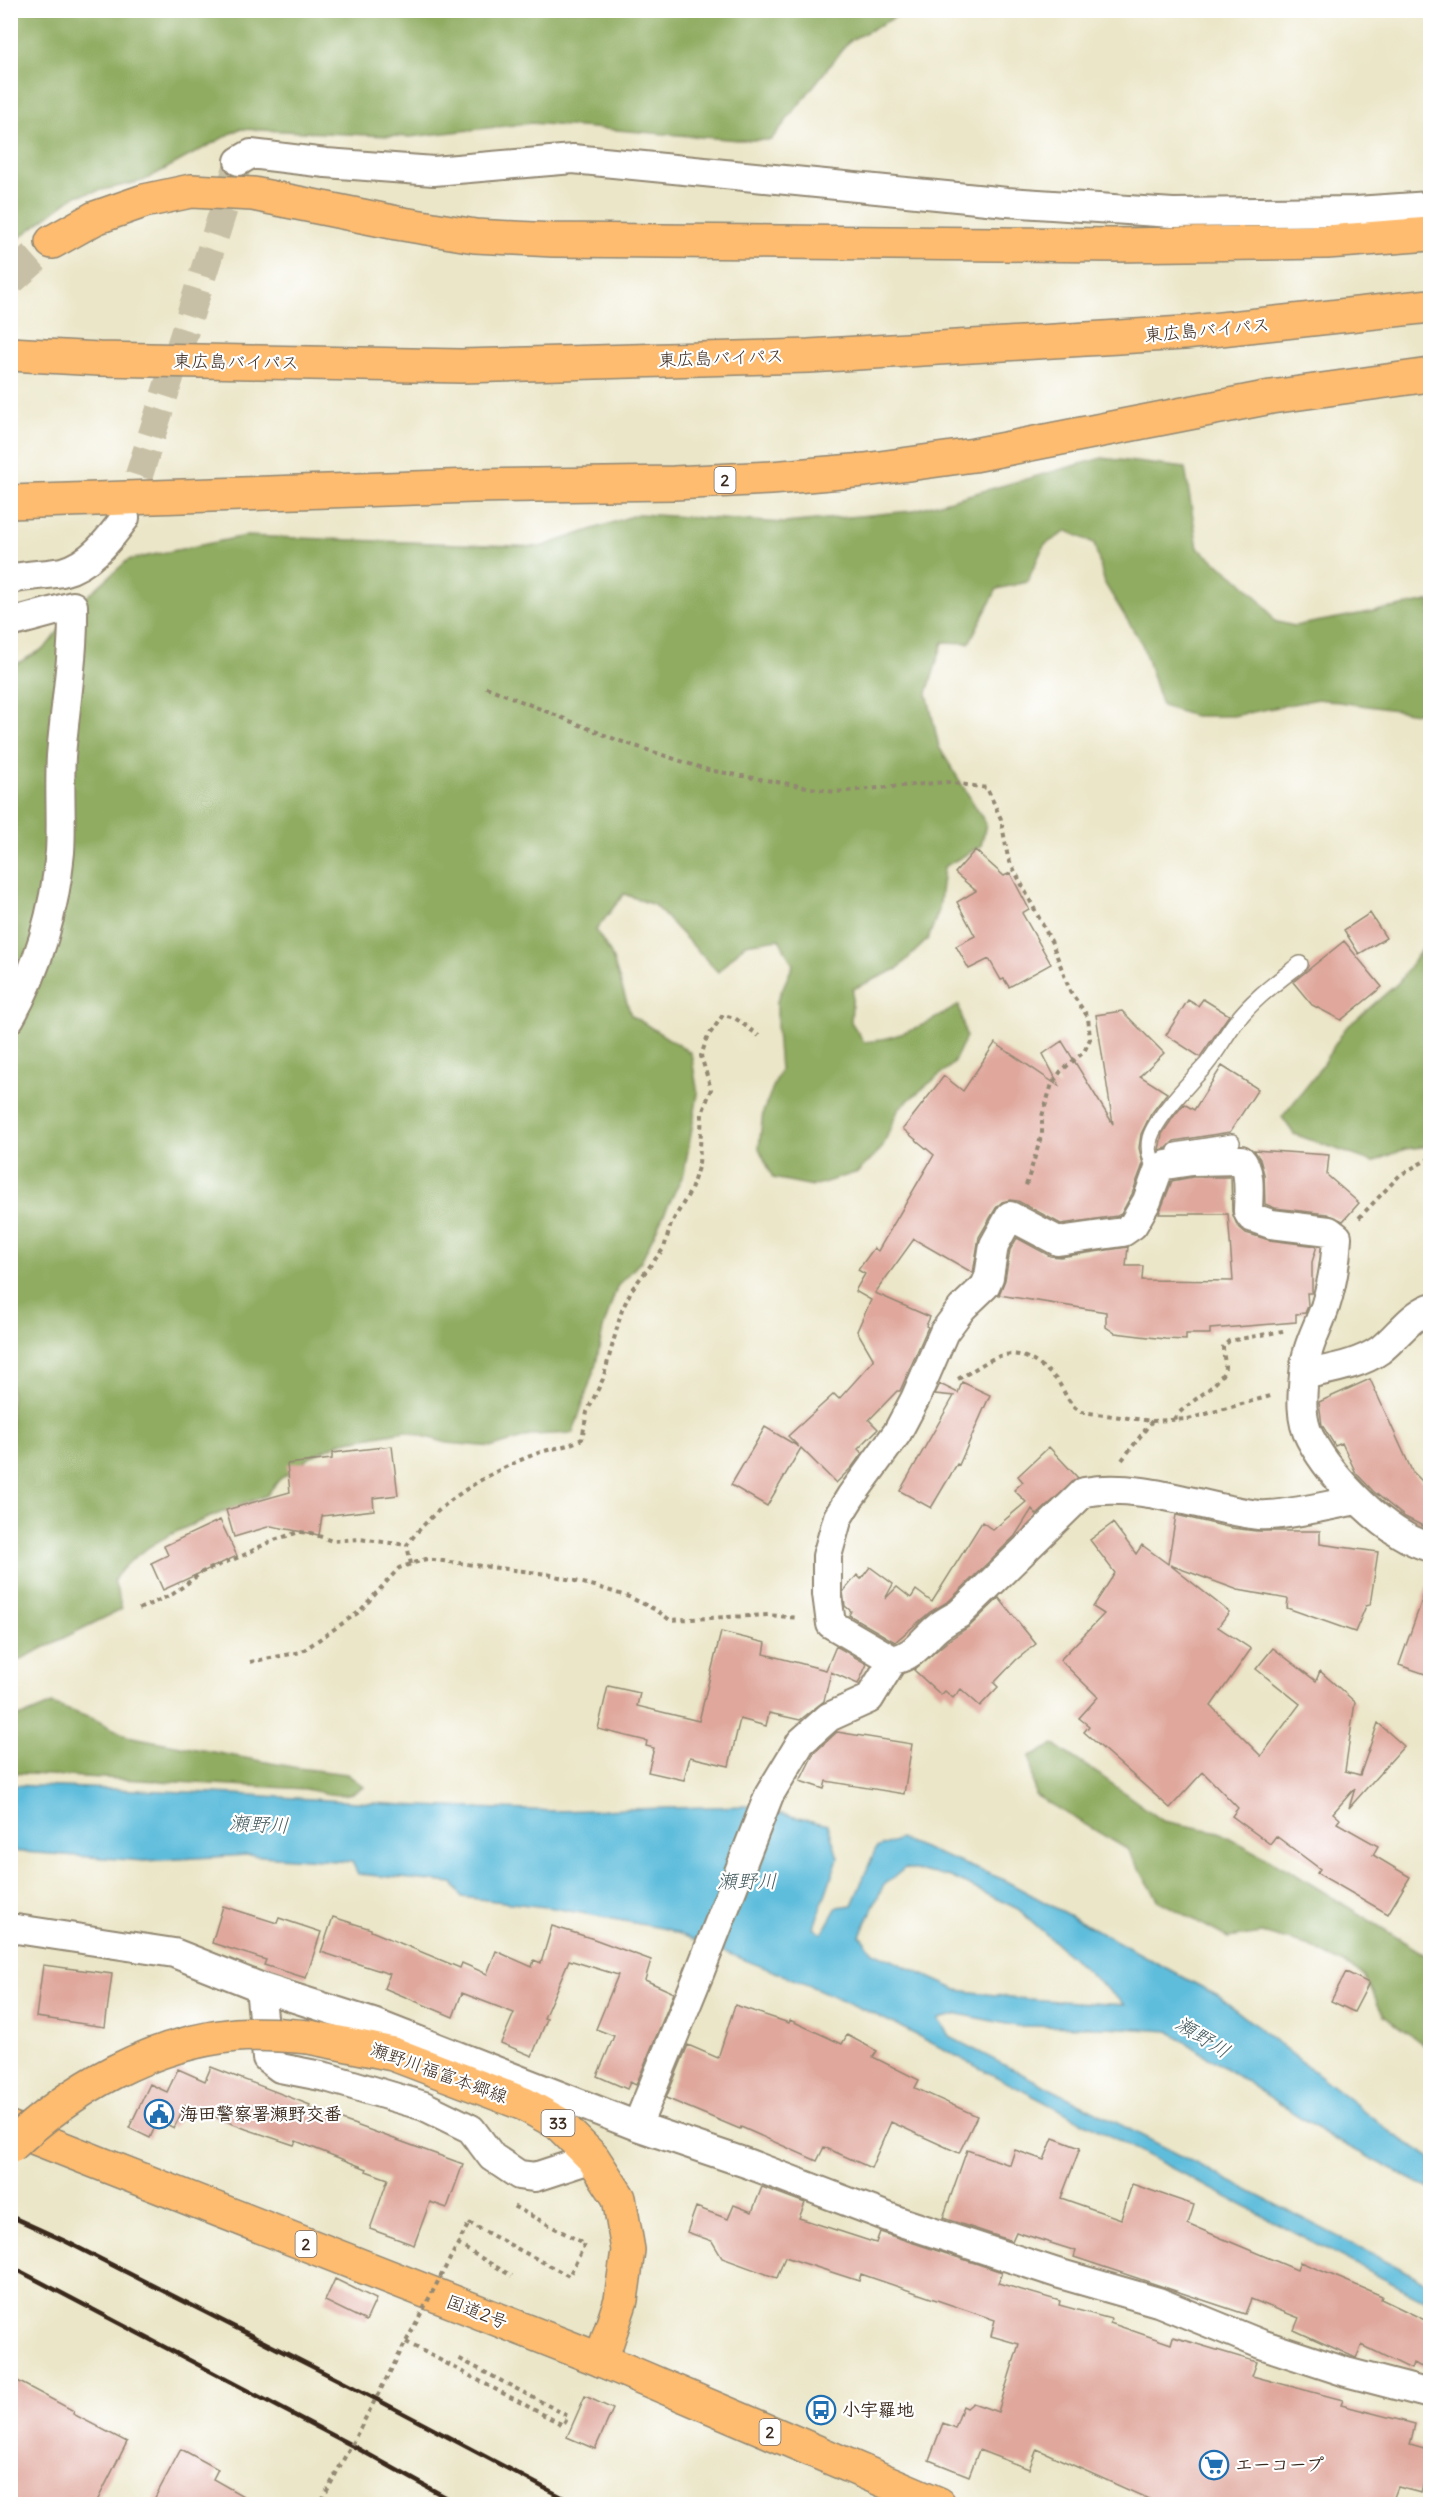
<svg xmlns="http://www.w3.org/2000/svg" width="1441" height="2515" viewBox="0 0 1441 2515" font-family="Delius,'Klee One',sans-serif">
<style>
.forest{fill:#8fac60;stroke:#656b3f;stroke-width:1.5}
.water{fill:#5ebddc;stroke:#4c747d;stroke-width:1.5;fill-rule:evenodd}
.building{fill:#e0a89d}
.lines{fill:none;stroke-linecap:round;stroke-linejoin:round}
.minor-tunnel{stroke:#c8c0a6;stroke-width:28;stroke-dasharray:28 14;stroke-linecap:butt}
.motorway-tunnel{stroke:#c8c0a6;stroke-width:33;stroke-dasharray:33 16;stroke-linecap:butt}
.service-casing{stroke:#938873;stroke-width:18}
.minor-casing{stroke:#938873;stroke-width:32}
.primary-casing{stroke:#938873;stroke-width:36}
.trunk-casing{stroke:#938873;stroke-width:36}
.motorway-casing{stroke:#938873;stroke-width:36}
.path{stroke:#938873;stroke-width:4;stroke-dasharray:4.5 4.5;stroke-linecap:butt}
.service{stroke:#fff;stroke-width:15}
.minor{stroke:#fff;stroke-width:28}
.primary{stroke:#fdbc70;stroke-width:33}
.trunk{stroke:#fdbc70;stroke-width:33}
.motorway{stroke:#fdbc70;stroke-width:33}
.rail{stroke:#3b2a1e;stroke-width:4.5}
.primary-bridge-casing{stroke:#938873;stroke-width:36;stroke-linecap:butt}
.path-bridge{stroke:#938873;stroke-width:4;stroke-dasharray:4.5 4.5;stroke-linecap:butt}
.primary-bridge{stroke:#fdbc70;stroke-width:33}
.labels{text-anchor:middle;stroke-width:4.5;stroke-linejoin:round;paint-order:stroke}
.shield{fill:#fff;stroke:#766a62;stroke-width:1.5}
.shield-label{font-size:16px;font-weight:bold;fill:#3b2a1e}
.street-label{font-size:18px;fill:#3b2a1e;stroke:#fff}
.poi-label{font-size:18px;font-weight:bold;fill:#3b2a1e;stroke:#fff;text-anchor:start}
.water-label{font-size:20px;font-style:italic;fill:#475d60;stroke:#fff}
</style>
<rect width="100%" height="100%" fill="#fff"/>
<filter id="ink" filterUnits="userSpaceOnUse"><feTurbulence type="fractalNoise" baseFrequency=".0167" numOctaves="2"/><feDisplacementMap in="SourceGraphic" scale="12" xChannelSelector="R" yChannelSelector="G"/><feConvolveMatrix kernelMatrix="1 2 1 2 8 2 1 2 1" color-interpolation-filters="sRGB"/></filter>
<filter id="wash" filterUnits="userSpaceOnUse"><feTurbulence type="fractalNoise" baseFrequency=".008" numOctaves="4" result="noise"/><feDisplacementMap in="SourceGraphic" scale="24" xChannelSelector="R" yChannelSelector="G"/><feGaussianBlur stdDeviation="1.35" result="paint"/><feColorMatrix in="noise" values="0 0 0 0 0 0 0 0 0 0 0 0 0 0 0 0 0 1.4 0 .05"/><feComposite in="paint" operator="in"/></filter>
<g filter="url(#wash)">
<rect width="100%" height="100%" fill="#ebe6c8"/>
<path class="forest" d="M11 10H907V11L849 41 771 140H739L531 123 410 137 239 129 143 181 75 196 11 244Z
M1102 458 1185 468 1198 548C1224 569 1259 590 1274 621L1294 626 1430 601V715L1318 699 1233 716H1194L1162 706 1142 644 1105 584 1094 543 1067 531 1044 545 1027 582 997 589 969 643 943 642 927 693 939 747 986 824 981 846 944 867 939 910 928 939 897 969 853 989 851 1022 864 1042C902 1038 926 1024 959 1005L966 1037 953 1064 899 1108 882 1148 858 1172 813 1186 773 1178 759 1148 763 1112 780 1070 777 1031V1001L793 965 779 939 745 944 718 972 654 905 624 894 596 930 611 954 631 1015 691 1053 698 1094 684 1173 641 1261 617 1287 603 1329 596 1364 573 1433 533 1435 493 1447 447 1443 405 1431 342 1442 314 1455 279 1480 267 1495C221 1514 141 1537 114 1580L122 1609 11 1664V667L45 648 83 600 128 560 245 536 540 547 638 514 785 523 911 511Z
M1430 912V1146L1405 1149 1373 1162 1294 1134 1282 1117 1315 1076 1345 1029 1398 983 1424 946Z
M52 1704 96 1720 127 1736 298 1768 347 1774 364 1787C344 1800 328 1794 306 1789L11 1773V1717L26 1715Z
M1054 1745 1100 1775 1163 1821 1219 1832 1290 1871 1430 1958V2049L1384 2016 1364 1975 1310 1946 1262 1933 1228 1938 1159 1901 1127 1849 1035 1795 1030 1756Z"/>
<path class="water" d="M11 1785 234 1794 419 1806 556 1811 748 1806 828 1825 838 1858 814 1927 822 1933 837 1907 852 1905 876 1848 900 1839 1002 1879 1218 1996 1396 2136 1430 2157V2189L1332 2138 1169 2031 1106 2027 1016 2026 959 2014 938 2019 950 2037 1430 2284V2303L897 2025 818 1989 667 1929 554 1908 462 1897 453 1883 358 1874 352 1862 247 1855 144 1861 11 1851ZM905 1868 951 1877 1018 1909 1125 2005 1026 1999 957 1990 873 1952 860 1936 883 1886Z"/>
<g id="blocks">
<path class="building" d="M975 850 1004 876 1010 873 1029 909 1022 913 1051 964 1009 987 1004 979 1001 980 989 959 969 969 956 946 975 936 957 902 976 891 955 873Z
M1370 913 1386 938 1359 954 1344 930Z
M1344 941 1382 987 1341 1020 1312 1005 1293 982Z
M1203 999 1229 1015 1200 1057 1166 1035 1188 1000 1198 1006Z
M1122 1011 1164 1053 1140 1076 1167 1093 1151 1114 1141 1134 1139 1148 1143 1164 1132 1194 1121 1214 1117 1216 1061 1224 1018 1201 1010 1200 1002 1202 996 1208 979 1237 973 1273 914 1239 875 1293 930 1317 926 1326 928 1327 900 1391H897L869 1420 878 1429 858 1449 862 1453 852 1467 836 1483 801 1448 767 1506 731 1485 765 1427 799 1447 788 1436 834 1394 839 1399 874 1360 857 1331 871 1300 855 1291 865 1274 858 1270 874 1248 878 1251 934 1155 903 1129 944 1076 963 1091 995 1043 1060 1087 1043 1054 1062 1041 1113 1124 1096 1015Z
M1222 1066 1258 1089 1230 1132 1174 1141 1167 1148 1159 1150 1162 1134 1174 1116 1184 1104 1194 1110Z
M1254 1150 1329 1155 1327 1175 1359 1203 1343 1221 1327 1214 1275 1208 1265 1204 1264 1174 1260 1159Z
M1193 1177H1231L1232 1212 1237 1225 1246 1233 1269 1240 1317 1246 1312 1262V1293H1307L1308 1306 1305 1313 1296 1314V1322L1210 1329V1334H1186V1340L1165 1339 1115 1333 1106 1327V1312L999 1295 1005 1280 1010 1250 1017 1238 1050 1256 1060 1257 1128 1247 1126 1266H1143L1142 1280 1233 1281 1228 1214H1159L1172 1181Z
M1370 1379 1412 1471 1431 1490V1530L1405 1517 1373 1491 1356 1473 1342 1443 1335 1446 1322 1425 1319 1402Z
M962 1382 990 1395 959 1465 957 1464 931 1508 900 1491 954 1396 935 1394 940 1384 958 1393Z
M392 1446 398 1495 373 1498 374 1510 322 1516 319 1535 271 1526 234 1537 226 1510 290 1492 287 1464 332 1459V1453Z
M1049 1447 1078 1478 1037 1515 1032 1509 1015 1536 949 1601 930 1612 895 1642 849 1615 851 1611 845 1606 843 1592 857 1575 861 1579 870 1567 893 1584 885 1599 897 1587 911 1598 916 1590 932 1602 982 1522 993 1530 1026 1502 1014 1490 1023 1482 1018 1476Z
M1176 1515 1232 1528 1256 1531H1320V1544L1378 1552 1370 1605 1366 1606 1355 1632 1287 1608 1288 1599 1238 1590 1170 1565 1229 1612 1218 1627 1251 1649 1211 1706 1261 1756 1300 1704 1256 1669 1273 1648 1316 1681 1320 1671 1355 1702 1345 1771 1360 1775 1378 1723 1404 1746 1349 1808 1355 1788 1333 1813 1340 1819 1337 1823 1378 1846 1373 1855 1410 1877 1388 1914 1317 1873 1320 1869 1276 1836 1270 1844 1232 1816 1238 1808 1203 1772 1170 1808 1084 1732 1089 1726 1079 1718 1098 1697 1060 1660 1104 1614 1093 1607 1115 1573 1090 1540 1113 1523 1136 1554 1142 1545 1168 1564Z
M220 1520 237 1556 163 1590 151 1563 168 1555 164 1546Z
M1427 1586 1431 1587V1676L1399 1665Z
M999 1598 1036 1644 1016 1660 994 1683 998 1687 980 1706 961 1689 953 1698 945 1691 941 1695 914 1670 949 1640 970 1626Z
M721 1632 766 1643 764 1654 826 1670 836 1646 867 1664 858 1684 831 1672 824 1701 800 1720 769 1713 766 1726 740 1719 729 1766 690 1757 684 1780 648 1772 654 1748 646 1746 647 1741 598 1729 608 1686 640 1693 637 1706 699 1721Z
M837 1732 912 1744 904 1794 826 1781 824 1789 800 1781 814 1753Z
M223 1906 277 1923 279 1918 321 1932 306 1978 264 1965 266 1960 212 1943Z
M333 1917 371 1929V1931L460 1968 462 1963 487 1974 496 1951 532 1967 534 1960 541 1963 552 1926 594 1939 651 1960 645 1980 674 1993 636 2085 630 2082 627 2089 597 2076 614 2036 596 2029 618 1975 569 1960 544 2018 547 2019 532 2056 501 2043 514 2013 462 1993 453 2017 384 1988 390 1974 321 1952Z
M43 1965 112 1974 105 2027 36 2017Z
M1346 1972 1369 1983 1354 2012 1331 2001Z
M735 2005 789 2023 790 2020 842 2044 847 2035 877 2051 873 2057 919 2080 915 2088 977 2116 959 2153 891 2122 871 2168 824 2147 817 2161 741 2127 740 2129 666 2098 688 2045 718 2058Z
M211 2067 310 2105 309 2108 463 2164 447 2208 430 2202 414 2245 370 2229 388 2179 366 2171 367 2169 296 2141 294 2145 246 2129 185 2105 174 2128 158 2120 150 2138 129 2128 150 2084 167 2092 178 2069 205 2081Z
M1053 2138 1080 2148 1061 2198 1121 2219 1132 2184 1194 2205 1188 2224 1297 2270 1300 2262 1344 2280 1382 2296 1381 2299 1431 2323V2371L1413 2363 1411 2369 1362 2345 1356 2358 1294 2330 1299 2318 1251 2299 1245 2314 1074 2257 1076 2251 1016 2232 1012 2241 943 2218 967 2150 1010 2165 1015 2150 1044 2160Z
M762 2187 805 2203 799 2218 876 2243 880 2232 1002 2272 998 2283 1060 2301 1059 2305 1111 2319 1110 2323 1171 2344 1173 2337 1257 2362 1252 2376 1343 2400 1341 2405 1415 2424 1410 2445 1431 2451V2460L1421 2493 1398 2487 1391 2505H1162L1037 2449 1029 2469 979 2450 969 2476 929 2460 943 2423 955 2428 963 2406 967 2408 973 2403 998 2412 1019 2344 991 2336 995 2320 861 2274 859 2281 785 2257 777 2278 722 2258 712 2241 687 2232 696 2207 728 2219 734 2205 752 2212Z
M335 2279 376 2299 366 2321 325 2301Z
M10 2377 74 2411 73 2414 127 2442 95 2505H10Z
M585 2396 613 2409 595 2449 567 2437Z
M181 2449 218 2469 213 2479 259 2505H151Z"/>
</g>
</g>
<g filter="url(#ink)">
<use href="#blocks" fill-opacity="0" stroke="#938873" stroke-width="1.5"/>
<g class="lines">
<path class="minor-tunnel" d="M126 516 239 161"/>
<path class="motorway-tunnel" d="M10 279 52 242"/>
<g class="service-casing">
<path id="service" d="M1176 1151 1232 1142
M1157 1173C1152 1162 1147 1151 1150 1138 1156 1117 1191 1081 1206 1065 1217 1052 1225 1036 1235 1023 1253 999 1277 982 1300 964"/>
</g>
<g class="minor-casing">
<path id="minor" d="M239 161 251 154 326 163 434 171 573 159 1007 202 1173 213 1356 211 1430 206
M10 579C27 575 45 575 62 572 90 565 109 540 125 518
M10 623 73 606C74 656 65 706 61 756 59 788 62 821 60 852 55 909 38 969 10 1018
M1430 1308C1410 1316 1397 1337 1380 1350 1359 1365 1329 1369 1304 1375 1302 1395 1300 1420 1310 1438 1331 1478 1387 1536 1430 1547
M1304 1375C1306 1346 1316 1333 1325 1307 1332 1285 1336 1260 1337 1237L1329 1231 1271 1224 1251 1217 1248 1212C1248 1197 1252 1171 1241 1160L1192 1161 1166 1165 1159 1168 1147 1201 1133 1225 1123 1232 1058 1241 1010 1216 994 1245 989 1277 985 1286 962 1308 944 1332 915 1399 897 1433 851 1496 838 1517 827 1556V1594L831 1624 893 1660C915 1656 922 1640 938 1627 944 1622 952 1618 959 1614L1084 1492C1144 1482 1200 1508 1259 1515 1283 1517 1333 1504 1358 1500
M10 1928 174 1953 260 1987 373 2023 637 2126 749 2164 901 2222 1057 2273 1158 2302 1261 2344 1346 2372 1430 2394
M260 1987 267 2058 280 2068 326 2077 424 2106 471 2129 492 2157 519 2175 535 2177 593 2158
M637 2126 699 1974 769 1795 801 1742 829 1717 869 1699 893 1660"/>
</g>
<g class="primary-casing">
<path id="primary" d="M309 2037 393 2054 524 2104 558 2123 593 2158 619 2198 628 2250 621 2300 601 2360"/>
</g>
<g class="trunk-casing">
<path id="trunk" d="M10 2128 601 2360 939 2504"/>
</g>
<g class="motorway-casing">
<path id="motorway" d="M52 242 95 218 144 201 191 191 253 194 397 223 475 236 553 240 1115 245 1327 242 1430 234
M10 354 99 359 461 366 809 356 1184 333 1430 306
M10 502 473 486 674 483 771 478 865 470 974 455 1271 397 1430 375"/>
</g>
<path class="path" d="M486 687 617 740 708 770 835 792 946 782 987 788 1001 819 1008 858 1052 943 1070 991 1088 1017 1090 1039 1084 1052 1061 1071 1052 1084 1042 1116V1134L1025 1189
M1359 1218 1400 1175 1430 1158
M958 1379C987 1364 1005 1341 1038 1364 1046 1369 1053 1375 1059 1383 1065 1393 1070 1406 1081 1412L1152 1421 1188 1419 1274 1395
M1174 1419C1184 1404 1223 1385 1225 1367 1225 1361 1223 1353 1223 1347L1229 1341 1283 1331
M1122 1460 1152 1421
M411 1564 407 1545C439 1501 488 1472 538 1453 553 1448 567 1447 582 1439L587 1412 603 1379 622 1310 632 1289 664 1248 671 1224 691 1190 699 1164 702 1114 711 1089 701 1056 707 1038 723 1015 735 1018 759 1036
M139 1609 173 1594 202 1572 244 1555 271 1541 299 1532 311 1533 332 1541 359 1539 407 1545
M250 1662 301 1652 359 1612 399 1568 426 1559 547 1574 595 1586 629 1597 656 1610 670 1620 768 1615 799 1618
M469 2223 569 2276 585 2244 513 2206
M457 2244 512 2276
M406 2342 563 2425 568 2416 458 2358
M322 2500 330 2504"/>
<use href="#service" class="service"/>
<use href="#minor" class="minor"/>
<use href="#primary" class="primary"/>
<use href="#trunk" class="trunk"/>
<use href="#motorway" class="motorway"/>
<path class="rail" d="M10 2216 65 2241 378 2400 575 2504
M10 2266 355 2447 458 2504"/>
<g class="primary-bridge-casing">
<path id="primary-bridge" d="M10 2147C71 2088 151 2043 236 2035 261 2033 285 2035 309 2037"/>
</g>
<path class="path-bridge" d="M322 2500 469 2223"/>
<use href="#primary-bridge" class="primary-bridge"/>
</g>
</g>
<defs>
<g id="civic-ring" transform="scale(1.5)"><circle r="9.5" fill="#fff" stroke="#1f6fb2" stroke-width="1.5"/><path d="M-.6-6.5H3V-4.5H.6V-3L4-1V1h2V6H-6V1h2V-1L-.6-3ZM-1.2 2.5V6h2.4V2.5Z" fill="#1f6fb2"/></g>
<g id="bus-ring" transform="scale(1.5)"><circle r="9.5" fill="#fff" stroke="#1f6fb2" stroke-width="1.5"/><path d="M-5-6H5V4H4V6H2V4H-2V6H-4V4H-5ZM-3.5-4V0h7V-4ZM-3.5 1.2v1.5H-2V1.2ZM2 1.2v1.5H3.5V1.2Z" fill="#1f6fb2"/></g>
<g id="supermarket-ring" transform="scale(1.5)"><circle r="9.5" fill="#fff" stroke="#1f6fb2" stroke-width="1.5"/><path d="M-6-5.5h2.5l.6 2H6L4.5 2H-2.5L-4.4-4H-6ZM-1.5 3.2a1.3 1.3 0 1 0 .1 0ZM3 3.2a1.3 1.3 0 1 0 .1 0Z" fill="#1f6fb2"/></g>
</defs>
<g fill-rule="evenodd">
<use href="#civic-ring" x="159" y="2114"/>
<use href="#bus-ring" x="821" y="2410"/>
<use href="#supermarket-ring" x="1214" y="2465"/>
</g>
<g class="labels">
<g class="shield">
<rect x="714.5" y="467" width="21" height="26" rx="4.5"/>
<rect x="541.5" y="2110" width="33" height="26" rx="4.5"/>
<rect x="295.5" y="2231" width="21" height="26" rx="4.5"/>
<rect x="759.5" y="2419" width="21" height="26" rx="4.5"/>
</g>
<g class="shield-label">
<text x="725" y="486">2</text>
<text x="558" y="2129">33</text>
<text x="306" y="2250">2</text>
<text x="770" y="2438">2</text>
</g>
<g class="street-label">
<text transform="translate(1207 330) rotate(-5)" y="6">東広島バイパス</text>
<text transform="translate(721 358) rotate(-2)" y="6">東広島バイパス</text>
<text transform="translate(236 362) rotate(1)" y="6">東広島バイパス</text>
<text transform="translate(439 2073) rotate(20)" y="6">瀬野川福富本郷線</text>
<text transform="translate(477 2312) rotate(21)" y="6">国道2号</text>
</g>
<g class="poi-label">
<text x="180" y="2120">海田警察署瀬野交番</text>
<text x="842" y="2416">小宇羅地</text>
<text x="1235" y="2471">エーコープ</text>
</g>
<g class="water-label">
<text transform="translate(259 1824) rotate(3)" y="7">瀬野川</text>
<text x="747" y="1888">瀬野川</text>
<text transform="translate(1203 2037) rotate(32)" y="7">瀬野川</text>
</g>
</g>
<rect width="1441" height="2515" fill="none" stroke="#fff" stroke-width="36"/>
</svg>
